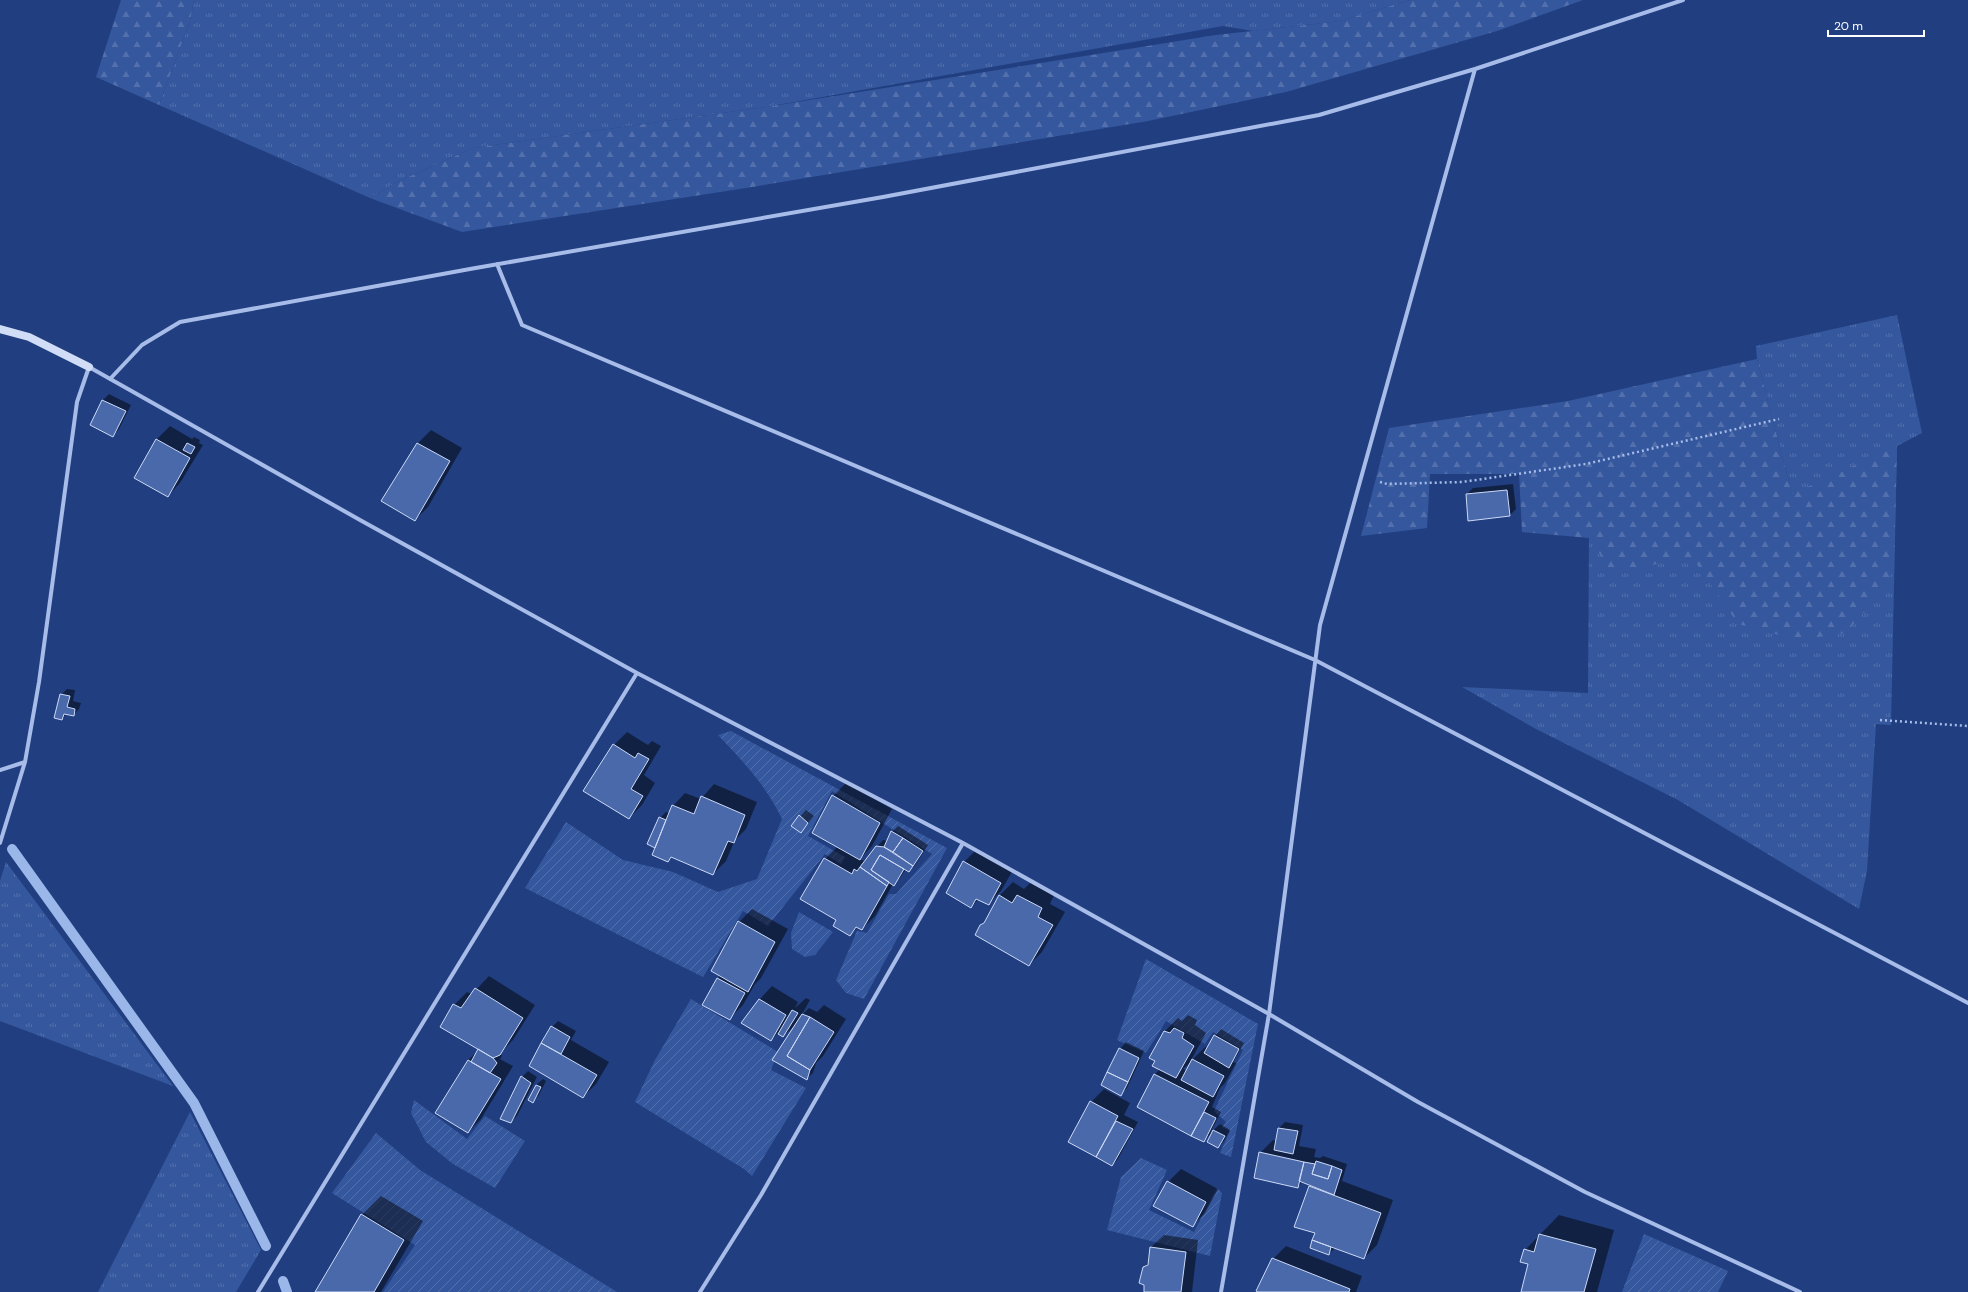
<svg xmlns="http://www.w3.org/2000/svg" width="1968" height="1292" viewBox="0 0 1968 1292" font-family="'DM Sans',sans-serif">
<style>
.grass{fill:url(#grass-tufts)}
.forest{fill:url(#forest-firs)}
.garden{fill:url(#garden-furrows)}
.shadow{fill:#0007;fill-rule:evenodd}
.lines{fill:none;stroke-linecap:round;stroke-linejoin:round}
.stream{stroke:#9bb6e9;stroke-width:10}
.building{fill:#4a69aa;stroke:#cbd9f6}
.path{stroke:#a7bce8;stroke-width:2.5;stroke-dasharray:2 3;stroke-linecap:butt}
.street{stroke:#a7bce8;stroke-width:4}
.secondary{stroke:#d1ddf6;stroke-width:8}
</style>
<defs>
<pattern id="grass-tufts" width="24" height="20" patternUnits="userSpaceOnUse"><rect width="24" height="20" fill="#35579e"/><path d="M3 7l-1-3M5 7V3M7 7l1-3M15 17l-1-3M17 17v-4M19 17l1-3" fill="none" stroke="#5370ad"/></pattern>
<pattern id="forest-firs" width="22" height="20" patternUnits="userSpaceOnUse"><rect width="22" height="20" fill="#35579e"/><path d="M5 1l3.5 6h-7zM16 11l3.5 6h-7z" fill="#5370ad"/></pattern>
<pattern id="garden-furrows" width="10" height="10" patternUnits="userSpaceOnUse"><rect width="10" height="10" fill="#35579e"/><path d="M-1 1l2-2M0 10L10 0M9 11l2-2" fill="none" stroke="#5370ad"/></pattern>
</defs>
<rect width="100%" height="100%" fill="#213f80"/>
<path class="grass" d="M194 0H1410L1340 21 1253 31 1223 26 766 107 473 148 397 182 370 198 159 105 190 21Z
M1897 315 1922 433 1897 446 1891 725 1876 724 1867 871 1859 909 1678 800 1536 729 1462 687 1588 693 1589 538 1792 494 1757 359 1756 346Z
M6 862 173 1086 0 1021V881Z
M190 1112 261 1250 236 1292H98Z"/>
<path class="forest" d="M121 0H194L190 21 159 105 96 77Z
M1410 0H1583L1497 31 1286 92 1148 121 746 188 462 232 370 198 397 182 473 148 766 107 1216 35 1340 21Z
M1757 359 1792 494 1897 446 1894 570 1878 597 1845 633 1798 640 1738 624 1692 557 1612 573 1589 538 1522 532 1519 474H1430L1427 528 1361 536 1389 428 1568 401Z"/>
<path class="garden" d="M731 731 947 848 864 999 846 993 836 980 857 931 867 933 889 894H896L932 854 832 791 808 836 845 857 841 864 825 854 768 926 743 911 703 977 525 888 566 822 623 860 673 872 718 892 757 879 782 819C767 787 743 761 718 735Z
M799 912 833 932 815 955 805 957 792 949 791 933Z
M1146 959 1258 1024 1231 1157 1220 1153 1230 1131 1222 1127 1226 1122 1214 1111 1243 1050 1213 1032 1205 1044 1166 1021 1146 1053 1117 1040Z
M691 999 778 1052 771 1070 806 1088 752 1176 744 1169 635 1102 655 1060Z
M414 1100 467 1139 485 1116 525 1141 495 1188 453 1164 426 1142 411 1113Z
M376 1133 420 1170 617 1292H383L415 1245 332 1193Z
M1141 1158 1167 1170 1149 1210 1194 1232 1217 1188 1222 1193 1210 1256 1107 1230 1121 1177Z
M1644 1234 1728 1271 1718 1292H1622Z"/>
<path class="shadow" d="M109 394 131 405 119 429 113 436 103 400Z
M170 426 192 439 194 437 200 440 199 443 203 445 180 483 168 496 135 478 157 439Z
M431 430 462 448 428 507 415 520 382 500 418 443Z
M1513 484 1516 509 1510 515 1469 519 1467 494 1473 488Z
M67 689 75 690 73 701 81 703 79 709 73 715 67 713 62 719 61 695Z
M627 732 648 745 652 741 661 746 644 775 655 783 642 805 629 818 614 745Z
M846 783 892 809 872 846 860 859 864 861 883 840 888 841 892 832 898 826 928 845 915 865 909 871 906 869 900 878 893 884 875 916 862 929 858 927 850 935 837 919 825 859 837 847 833 796Z
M714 784 757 802 746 829 735 840 726 861 713 874 672 857 668 861 656 847 660 818 666 812 670 813 673 806 685 793 701 799Z
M806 810 814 816 801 832 792 826Z
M977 849 1013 870 1001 891 988 904 979 899 971 907 964 862Z
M1013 882 1024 889 1030 883 1054 895 1050 904 1065 912 1042 952 1029 965 980 926 988 918 1000 895Z
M752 909 788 929 761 978 755 984 743 1005 730 1018 704 1004 720 975 739 922Z
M489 976 535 1005 513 1040 500 1053 502 1056 500 1059 513 1066 481 1119 468 1132 437 1113 468 1060 480 1049 442 1026 454 1005 467 992 472 994Z
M772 986 798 1002 795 1008 806 998 810 1000 801 1016 809 1008 817 1012 824 1005 846 1019 823 1056 816 1063 813 1073 806 1079 797 1024 783 1036 778 1033 771 1040 760 999Z
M1188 1015 1197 1020 1195 1025 1206 1033 1190 1062 1205 1047 1208 1048 1215 1036 1221 1029 1244 1043 1233 1062 1236 1063 1225 1083 1220 1088 1212 1107 1221 1112 1210 1133 1220 1124 1230 1130 1224 1141 1218 1147 1213 1132 1203 1141 1138 1107 1155 1074 1160 1069 1165 1031 1178 1018 1182 1021ZM1191 1062 1187 1071 1183 1069Z
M558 1021 576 1031 571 1040 609 1062 596 1084 583 1097 530 1065 552 1027Z
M1126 1042 1144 1051 1127 1088 1121 1094 1120 1049Z
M528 1071 537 1077 517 1116 511 1122 522 1077Z
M543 1079 546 1081 539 1095 533 1101 529 1100 536 1085Z
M1104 1089 1130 1103 1124 1115 1138 1122 1118 1159 1112 1165 1069 1141 1091 1102Z
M1285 1122 1303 1125 1299 1146 1316 1149 1314 1157 1320 1158 1323 1156 1347 1164 1342 1181 1393 1200 1377 1245 1364 1258 1335 1248 1329 1254 1311 1247 1316 1232 1296 1226 1311 1185 1303 1181 1298 1187 1260 1153 1273 1140 1276 1141 1279 1128Z
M1181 1169 1218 1189 1205 1213 1192 1226 1168 1182Z
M381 1196 423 1221 381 1292H316L362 1215Z
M1559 1215 1614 1230 1597 1292H1522L1530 1264 1525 1250Z
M1164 1235 1198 1240 1192 1292H1145L1144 1267 1149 1262 1151 1247Z
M1286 1246 1362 1276 1356 1292H1259L1273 1259Z"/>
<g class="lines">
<path class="stream" d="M12 849 194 1103 266 1246
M283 1281 287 1292"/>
</g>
<path class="building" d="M102 400 126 411 113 437 90 425Z
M156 439 190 458 168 497 134 478Z
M187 443 195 447 191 454 183 450Z
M417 443 450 461 415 521 381 501Z
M1507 490 1510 516 1468 521 1466 494Z
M60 694 70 696 67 707 75 709 74 716 64 714 62 720 54 718Z
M613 744 635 758 638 753 649 759 631 789 643 796 629 819 583 791Z
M832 795 880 823 860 860 812 833Z
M701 796 745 815 734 843 728 841 713 875 671 857 668 862 652 855 672 805 694 814Z
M799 815 808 823 801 833 791 826Z
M659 817 666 820 655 848 647 844Z
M891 831 903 838 893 852 884 847Z
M903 838 923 851 913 866 893 852Z
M876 846 884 847 913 866 909 872 880 855 871 870 889 882 887 886 860 867Z
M880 855 904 869 894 886 871 870Z
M824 858 852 874 854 869 857 871 860 867 887 886 862 930 856 927 850 936 833 926 836 920 800 899Z
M963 861 1001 883 989 905 976 899 971 908 946 893Z
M999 895 1012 903 1017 895 1042 908 1038 917 1053 925 1029 966 975 935 980 925 984 923Z
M738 921 775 942 748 992 711 971Z
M717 978 745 993 730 1020 702 1005Z
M475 988 523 1018 500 1055 493 1058 440 1027 453 1004 461 1008Z
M759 999 786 1015 771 1041 741 1023Z
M792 1010 798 1013 783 1037 778 1034Z
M802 1014 810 1017 787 1056 810 1070 807 1080 772 1060Z
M810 1017 834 1032 810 1070 787 1056Z
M551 1026 570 1037 561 1054 541 1043Z
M1174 1028 1184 1033 1182 1038 1194 1046 1176 1078 1152 1066 1155 1061 1149 1058 1164 1031 1170 1033Z
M1214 1035 1239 1049 1229 1068 1204 1053Z
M541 1043 597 1075 583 1098 529 1066Z
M1119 1048 1139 1058 1128 1082 1107 1072Z
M478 1049 493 1058 497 1063 490 1073 471 1062Z
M1192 1059 1224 1076 1213 1097 1181 1080Z
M468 1060 501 1079 468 1133 435 1113Z
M1107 1072 1128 1082 1121 1096 1101 1085Z
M1154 1074 1209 1102 1191 1136 1137 1107Z
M521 1076 531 1083 511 1123 500 1119Z
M536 1085 541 1087 533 1103 528 1100Z
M1090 1101 1118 1116 1096 1157 1068 1142Z
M1204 1112 1216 1118 1204 1142 1191 1136Z
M1116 1121 1133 1129 1112 1166 1096 1157Z
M1278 1128 1298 1131 1293 1154 1274 1150Z
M1213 1130 1225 1136 1218 1148 1207 1142Z
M1259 1152 1304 1162 1298 1188 1254 1178Z
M1316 1161 1332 1166 1328 1179 1312 1174Z
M1304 1162 1315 1164 1312 1174 1328 1179 1332 1166 1342 1170 1334 1195 1299 1181Z
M1167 1181 1206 1202 1193 1227 1153 1206Z
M1309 1186 1381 1213 1364 1259 1312 1240 1315 1233 1294 1227Z
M361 1214 404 1240 374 1292H315Z
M1539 1234 1596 1249 1584 1292H1521L1528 1264 1520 1262 1524 1249 1534 1252Z
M1312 1240 1331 1247 1329 1255 1310 1248Z
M1150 1247 1186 1252 1181 1292H1144V1285L1139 1283 1143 1267 1148 1265Z
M1272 1258 1350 1289 1349 1292H1258L1256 1291Z"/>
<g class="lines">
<path class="path" d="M1380 482 1387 484 1462 482 1586 464 1779 419
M1880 720 1968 726"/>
<path class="street" d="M497 264 522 325 1315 660 1968 1003
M110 379 142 345 180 322 470 269 883 197 1319 115 1475 69 1683 0
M0 770 25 762
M0 843 25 762 39 682 77 402 89 367 360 520 637 673 963 843 1269 1014 1418 1102 1585 1192 1800 1292
M258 1292 637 673
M700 1292 761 1195 963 843
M1221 1292 1269 1014 1320 625 1475 69"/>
<path class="secondary" d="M0 329 29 337 89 367"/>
</g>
<path d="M1828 30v6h96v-6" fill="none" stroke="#ffffff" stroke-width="2"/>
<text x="1834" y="30" font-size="12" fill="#ffffff" stroke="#213f80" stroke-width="3" paint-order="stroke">20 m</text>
</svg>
